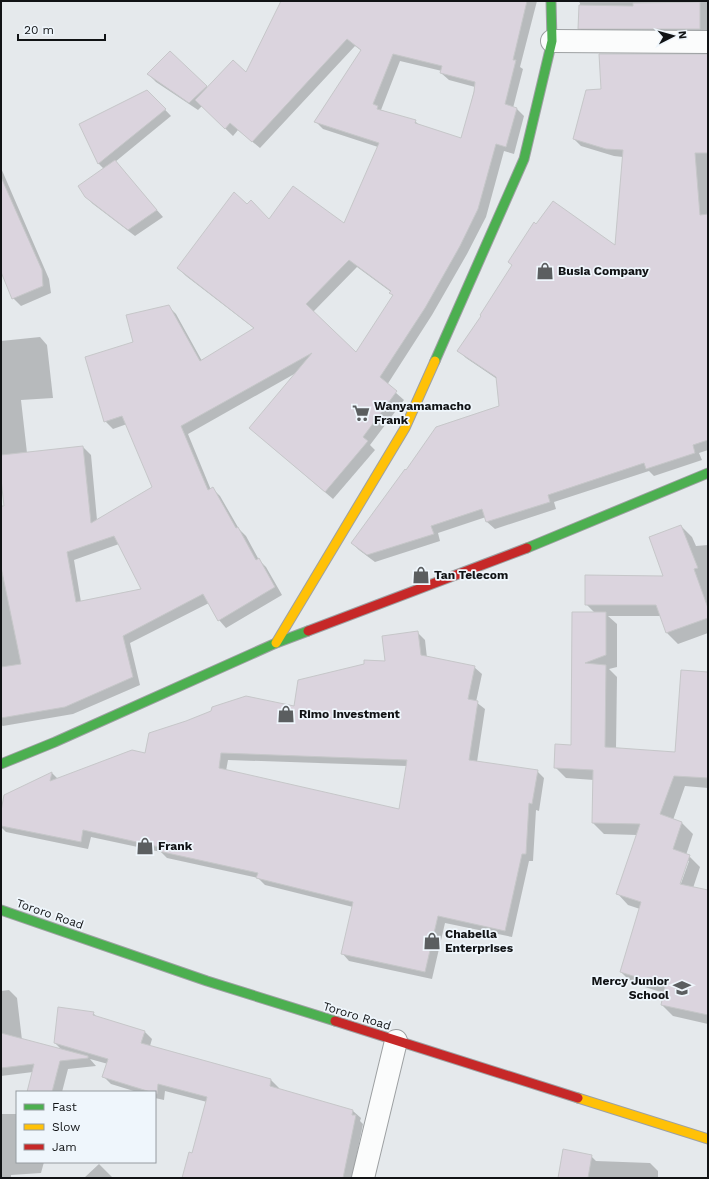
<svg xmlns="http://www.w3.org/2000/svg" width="709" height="1179" viewBox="0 0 709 1179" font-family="'Work Sans',sans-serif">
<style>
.shadow{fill:#0003;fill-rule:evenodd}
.building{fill:#dbd4de;stroke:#c6c7c9;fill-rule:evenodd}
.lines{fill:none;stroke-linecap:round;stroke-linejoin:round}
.street-casing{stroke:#9da0a2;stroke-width:24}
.fast-casing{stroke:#9da0a2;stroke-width:11}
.slow-casing{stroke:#9da0a2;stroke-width:11}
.jam-casing{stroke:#9da0a2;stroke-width:11}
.street{stroke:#fbfcfc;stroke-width:22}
.fast{stroke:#4caf50;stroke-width:9}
.slow{stroke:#ffc107;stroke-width:9}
.jam{stroke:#c62828;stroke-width:9}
.labels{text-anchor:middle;stroke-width:3.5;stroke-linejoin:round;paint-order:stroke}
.poi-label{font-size:12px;font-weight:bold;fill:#111315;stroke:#eff6fc;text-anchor:start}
.street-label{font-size:12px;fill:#111315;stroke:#eff6fc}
</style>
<rect width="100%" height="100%" fill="#e5e9ec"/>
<path class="shadow" d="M283 1H537L520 67 523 69 513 108 517 109 524 116 514 154 504 151 486 217 467 254 432 315 387 385 404 400 370 445 375 450 333 499 258 435 296 373 188 434 211 490 213 489 220 496 239 529 246 536 259 560 266 567 282 595 226 628 219 620 209 603 130 643 140 685 73 714 3 726 1 725V507H5L1 470V341L40 337 47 345 53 398 21 400 27 453 83 447 91 455 97 520 153 488 127 424 113 429 105 421 134 343 168 306 176 314 202 361 255 329 186 276 178 268 247 205 269 220 345 225 378 147 323 129 315 121 362 51 355 46 260 148 238 130 233 136 202 106 198 110 156 82 148 74 170 52 208 88 246 74ZM400 61 442 71 441 73 449 80 475 87 462 139 419 125 415 121 381 110ZM357 267 391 292 394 296 356 354 313 312ZM119 544 143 590 81 602 74 560Z
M578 1H708V36H587L579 28 580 3Z
M708 55V450L699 453 702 460 654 476 649 471 554 502 556 509 495 529 487 522 486 517 438 533 440 541 375 562 359 550 352 543 406 471 500 407 497 379 466 358 459 351 616 247 623 157 614 156 581 146 574 139 602 90Z
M154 98 171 116 115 162 163 217 135 236 93 204 86 197 104 169 99 164 81 125Z
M1 168 49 279 51 293 21 306 13 298 1 270Z
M681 526 692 537 696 546 708 545V633L678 644 667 633 661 616H608L617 624V667L609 669 617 677 616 749 676 753 708 673V788L685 786 673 820 682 823 693 834 686 855 689 856 700 867 693 888 708 891V1024L673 1016 662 1005 664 993 632 983 621 972 640 909 628 905 617 893 637 835 604 834 593 823 594 780 566 778 555 767 572 746 573 613H595L586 604 665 577ZM687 861H689L679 889 677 888Z
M417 632 425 640 427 658 474 667 482 674 476 702 485 709 477 762 537 771 544 778 539 811 536 810 533 861H529L512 937 445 923 432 979 349 961 342 953 353 907 265 885 258 878 167 858 161 852 91 837 88 849 6 832 1 827V815L5 796 52 773 58 779 146 754 295 707 387 662ZM228 760 407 766 400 810 226 771Z
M9 990 17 998 22 1040 62 1050 55 1043 93 1013 97 1017 144 1031 152 1039 150 1046 271 1080 279 1088 278 1090 353 1111 361 1118 360 1121 363 1124 352 1178H183L193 1155 207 1102 165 1091 164 1100 155 1098V1092H137L111 1084 104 1077 108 1064 90 1059 96 1066 68 1069 62 1092H28L33 1072 1 1076V991Z
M1 1114H17V1162H44L41 1173 11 1175V1178H1Z
M591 1156 596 1161 650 1163 658 1171V1178H559Z
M99 1164 113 1178H84Z"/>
<path class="building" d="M281 1H527L513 60H516L505 104 517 108 506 147 496 144 478 209 460 246 425 308 380 377 397 391 363 437 368 441 325 492 249 428 312 353 181 426 208 490 213 487 236 528 238 527 256 560 259 558 275 587 218 621 203 594 123 636 133 677 65 707 1 718V667L21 664 1 567V506H4L1 479V455L83 446 91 523 152 487 122 416 104 422 85 357 133 342 126 315 169 305 200 361 254 328 177 268 234 192 247 204 251 200 269 219 293 186 344 223 379 143 314 122 361 50 347 39 252 142 230 123 225 129 195 100 233 60 246 72ZM393 54 442 66 440 73 475 82 474 92 461 138 415 123 416 120 377 109 378 106 373 104ZM349 260 391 291 389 293 393 295 356 352 306 304ZM114 536 141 589 76 602 67 552Z
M700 2V29H578L579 5 633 6V3Z
M170 51 207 86 189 103 147 74Z
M599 54H708V153H695L700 215 708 214V440L693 445 695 453 646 469 644 463 548 495 550 502 486 522 482 509 431 526 434 534 367 555 351 543 405 469 406 470 436 427 499 406 496 377 457 351 481 316 480 315 512 265 508 262 534 222 536 224 553 201 615 245 623 150 606 149 573 139 586 90 601 89Z
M147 90 166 109 98 164 79 124Z
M115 160 157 210 128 230 85 197 78 186Z
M1 177 42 270 43 286 12 299 1 272Z
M681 525 698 568 694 569 708 608V618L666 633 656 605H585V575L663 576 649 537Z
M572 612H606V655L585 663 606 665 605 747 675 752 681 670 708 672V778L674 776 660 814 682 822 673 849 690 855 680 884 708 890V1015L661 1005 665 986 620 972 641 902 616 894 640 824 592 823 593 770 554 768 555 744 571 745Z
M418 631 421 655 475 666 468 699 478 701 469 760 538 770 532 804 529 803 526 854H522L505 931 438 916 425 972 341 954 353 902 256 878 258 873 158 851 159 847 83 830 81 842 1 826V811L4 795 52 772 50 781 132 750 145 753 149 733 186 721 211 711 212 707 246 696 294 706 298 680 364 664V660L385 661 382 636ZM221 753 407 760 399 809 219 768Z
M58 1007 94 1012 93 1015 145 1031 141 1043 271 1079 270 1086 353 1110 352 1115H356L343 1178H182L189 1152 192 1153 207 1097 158 1084 157 1094 102 1077 108 1059 54 1043Z
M1 1033 88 1056V1058L60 1061 52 1092H27L34 1064 1 1068Z
M563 1149 592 1155 588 1178H558Z"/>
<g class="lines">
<g class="street-casing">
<path id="street" d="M552 41 708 42
M363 1178 396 1041"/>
</g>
<g class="fast-casing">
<path id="fast" d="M435 361 524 159 552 41 551 1
M527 548 708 473
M1 764 55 742 276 643 308 631
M1 910 207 981 335 1021"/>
</g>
<g class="slow-casing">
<path id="slow" d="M276 643 405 428 435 361
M578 1098 708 1139"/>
</g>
<g class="jam-casing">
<path id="jam" d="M308 631 527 548
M335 1021 578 1098"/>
</g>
<use href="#street" class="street"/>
<use href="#fast" class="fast"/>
<use href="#slow" class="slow"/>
<use href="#jam" class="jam"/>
</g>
<defs>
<g id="shop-bare" transform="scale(1.38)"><path d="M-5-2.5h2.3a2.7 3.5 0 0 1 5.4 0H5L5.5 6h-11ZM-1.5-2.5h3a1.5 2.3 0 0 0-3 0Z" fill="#5b5e60" stroke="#eff6fc" stroke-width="2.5" paint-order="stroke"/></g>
<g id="supermarket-bare" transform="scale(1.38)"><path d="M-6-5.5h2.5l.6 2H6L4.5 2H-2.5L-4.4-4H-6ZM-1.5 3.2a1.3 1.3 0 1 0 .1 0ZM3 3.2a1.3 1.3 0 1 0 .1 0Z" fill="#5b5e60" stroke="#eff6fc" stroke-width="2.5" paint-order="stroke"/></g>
<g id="school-bare" transform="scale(1.38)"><path d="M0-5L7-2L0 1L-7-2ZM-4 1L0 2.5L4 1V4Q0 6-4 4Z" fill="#5b5e60" stroke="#eff6fc" stroke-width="2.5" paint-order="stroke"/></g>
</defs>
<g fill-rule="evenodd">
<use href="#shop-bare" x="545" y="271"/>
<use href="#supermarket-bare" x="361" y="413"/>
<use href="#shop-bare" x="421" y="575"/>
<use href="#shop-bare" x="286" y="714"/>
<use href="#shop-bare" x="145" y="846"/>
<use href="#shop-bare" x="432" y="941"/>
<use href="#school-bare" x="682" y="988"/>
</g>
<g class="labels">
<g class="poi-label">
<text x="558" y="275">Busia Company</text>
<text x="374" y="410">Wanyamamacho<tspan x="374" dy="14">Frank</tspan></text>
<text x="434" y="579">Tan Telecom</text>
<text x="299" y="718">Rimo Investment</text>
<text x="158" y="850">Frank</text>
<text x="445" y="938">Chabella<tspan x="445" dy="14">Enterprises</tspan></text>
<text x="669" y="985" text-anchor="end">Mercy Junior<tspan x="669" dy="14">School</tspan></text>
</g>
<g class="street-label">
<text transform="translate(50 914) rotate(19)" y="4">Tororo Road</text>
<text transform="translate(357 1016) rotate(17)" y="4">Tororo Road</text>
</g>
</g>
<rect width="709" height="1179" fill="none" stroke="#111315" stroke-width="4"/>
<rect x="16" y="1091" width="140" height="72" fill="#eff6fc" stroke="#969ba0"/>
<rect x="24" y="1104" width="20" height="6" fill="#4caf50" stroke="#969ba0"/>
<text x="52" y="1111" font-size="12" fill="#111315">Fast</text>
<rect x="24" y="1124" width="20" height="6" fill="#ffc107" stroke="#969ba0"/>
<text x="52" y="1131" font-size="12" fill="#111315">Slow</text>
<rect x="24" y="1144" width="20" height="6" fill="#c62828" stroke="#969ba0"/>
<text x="52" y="1151" font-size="12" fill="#111315">Jam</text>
<g transform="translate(673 36) rotate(84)" stroke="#eff6fc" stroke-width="3" paint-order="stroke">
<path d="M0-3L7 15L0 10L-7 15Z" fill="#111315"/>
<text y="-6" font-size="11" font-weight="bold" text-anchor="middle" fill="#111315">N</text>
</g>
<path d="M18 34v6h87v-6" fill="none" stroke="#111315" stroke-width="2"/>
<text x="24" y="34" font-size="12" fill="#111315" stroke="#eff6fc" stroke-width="3" paint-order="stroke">20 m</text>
</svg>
